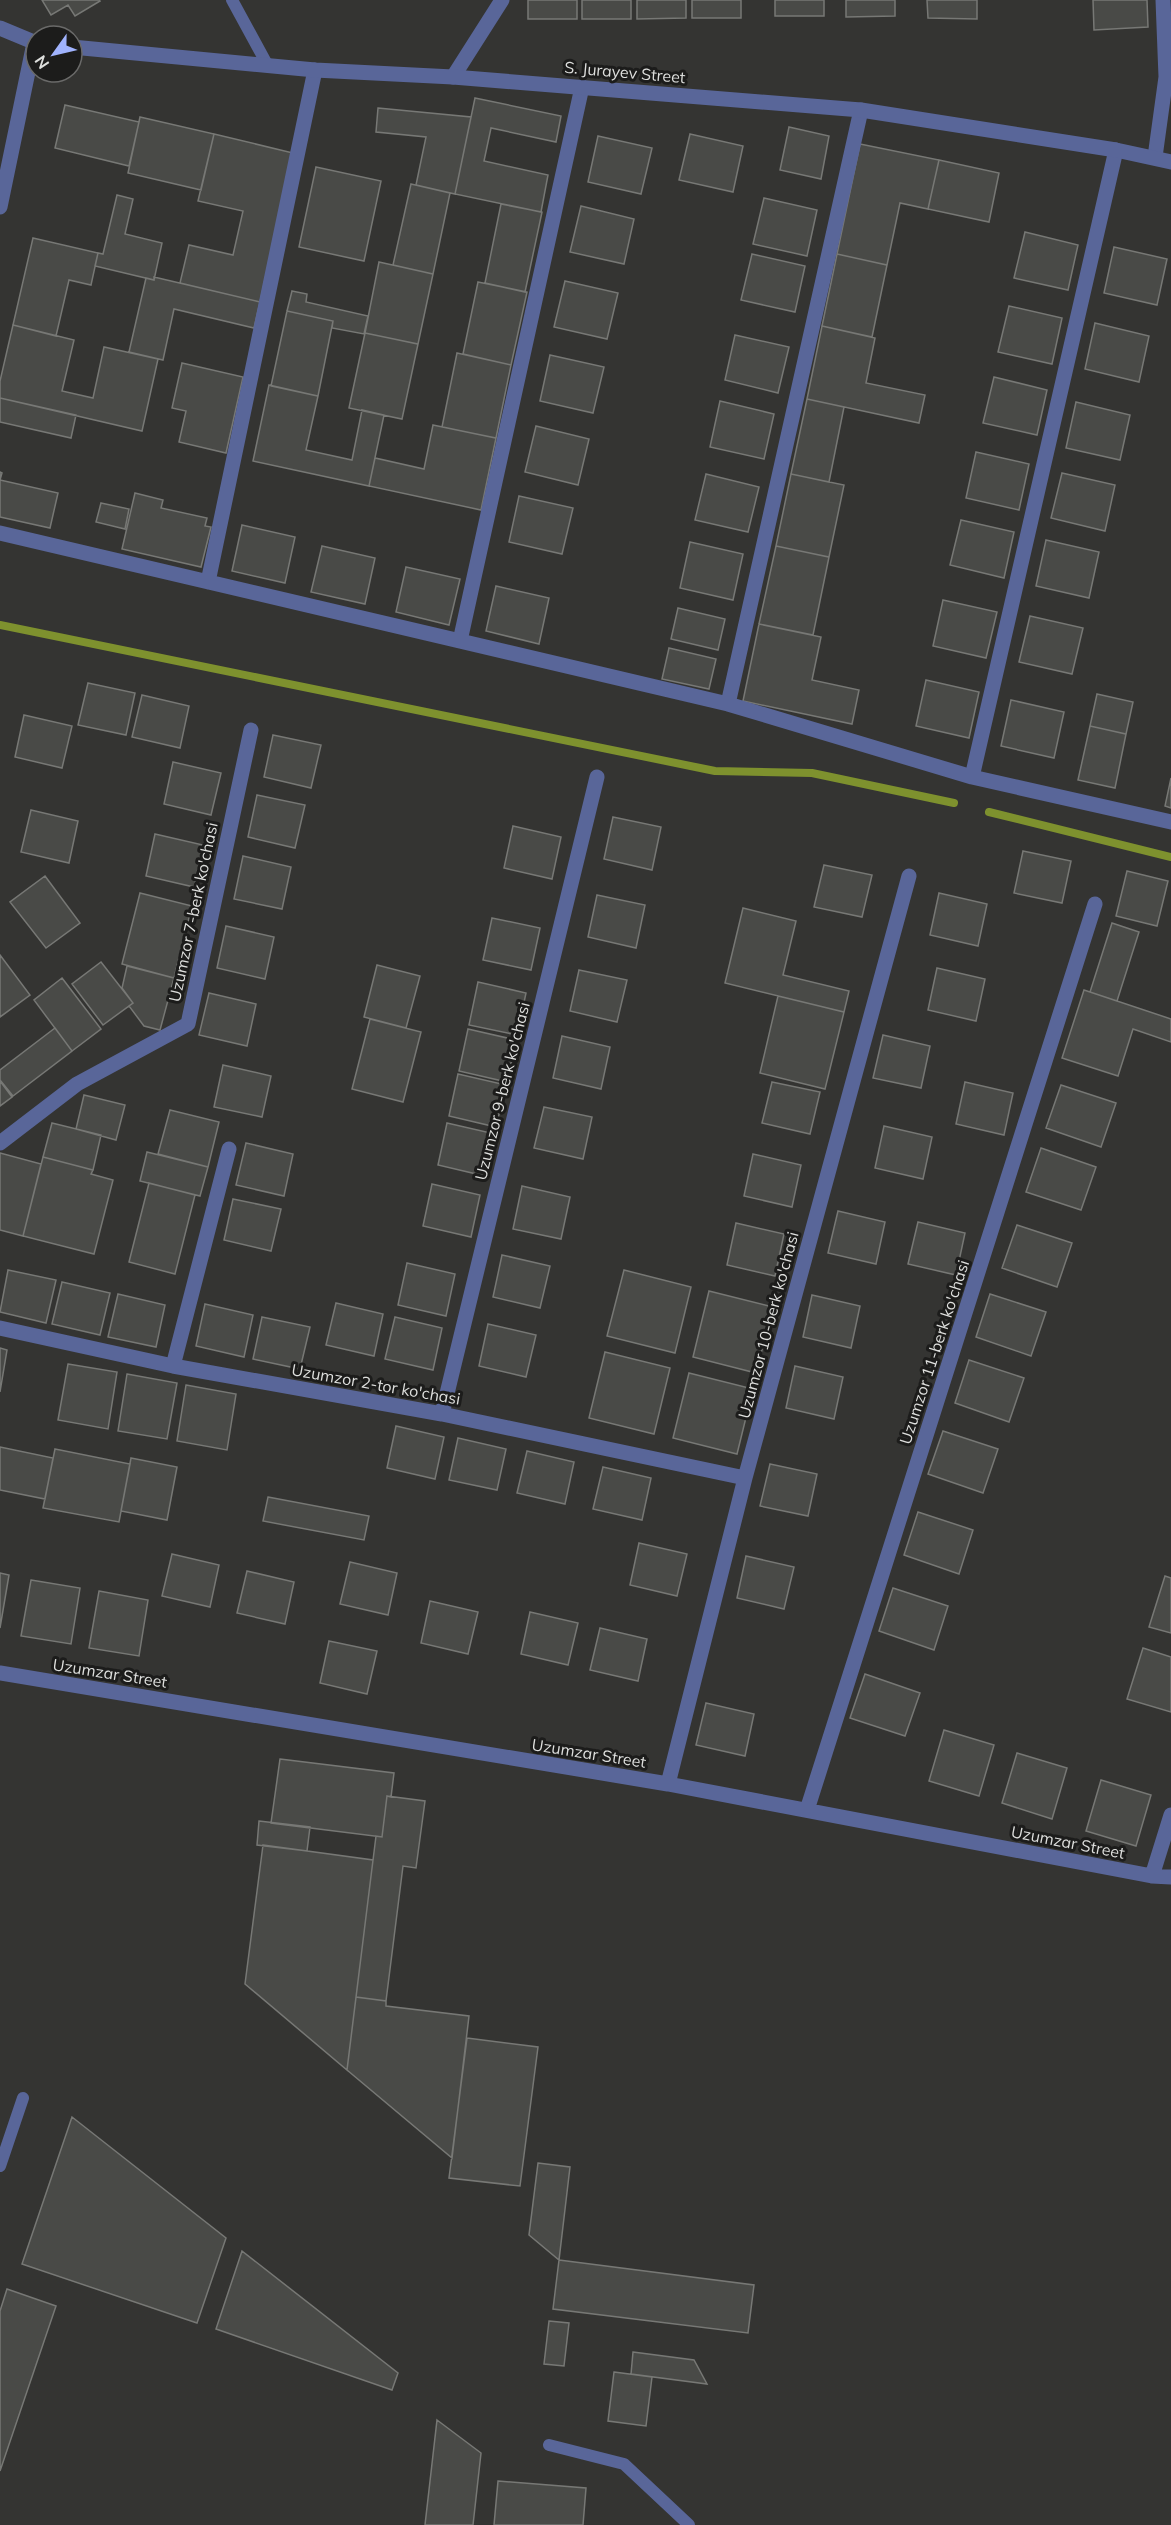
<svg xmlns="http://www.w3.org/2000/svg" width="1171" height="2525" viewBox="0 0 1171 2525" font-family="Mulish,sans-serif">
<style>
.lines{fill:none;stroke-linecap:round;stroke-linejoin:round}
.stream{stroke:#7e912e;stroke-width:8}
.building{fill:#494a47;stroke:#777875;stroke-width:1.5}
.service{stroke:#596699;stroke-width:12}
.minor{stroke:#596699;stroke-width:15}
.tertiary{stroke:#596699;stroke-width:15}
.labels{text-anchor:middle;stroke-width:6;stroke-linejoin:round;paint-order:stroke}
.street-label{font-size:16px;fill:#dedfdd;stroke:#1c1c1b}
</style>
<rect width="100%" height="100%" fill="#343432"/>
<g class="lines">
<path class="stream" d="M0 625 715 771 812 773 954 803
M989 812 1171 857"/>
</g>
<path class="building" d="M42 0H99L100 1 75 16 68 5 51 15Z
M528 0H577V19H528Z
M582 0H631V19H582Z
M637 0H686V18L637 19Z
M692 0H741V18H692Z
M775 0H824V16H775Z
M846 0H895V16L846 17Z
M927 0H977V19L928 18Z
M1093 0H1147L1148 27 1094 30Z
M475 98 561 116 556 142 491 128 484 161 548 175 541 212 455 194Z
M65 105 139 122 129 166 55 148Z
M378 108 471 117 455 194 416 185 426 137 376 132Z
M140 117 214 134 201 190 128 173Z
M789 127 829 136 821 179 780 170Z
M214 134 293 153 260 302 180 283 189 245 233 255 243 211 198 201Z
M690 134 743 146 733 192 679 180Z
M598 136 652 148 641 194 588 182Z
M860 144 939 160 928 209 900 203 887 265 837 254Z
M939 160 999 173 989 222 928 209Z
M316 167 381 181 364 261 299 247Z
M411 184 450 193 433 274 393 265Z
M117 195 133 199 125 234 162 243 154 280 95 266 98 253 103 254Z
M764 198 817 210 807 256 753 244Z
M501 204 542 212 525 292 485 283Z
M581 206 634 219 624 264 570 252Z
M1025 232 1078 245 1068 290 1014 278Z
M33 238 98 253 91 285 69 280 56 336 13 325Z
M1114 247 1167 259 1157 305 1104 293Z
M752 254 805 266 795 312 741 300Z
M837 254 887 265 872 337 822 326Z
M379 262 433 274 418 344 365 333Z
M154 277 260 302 254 328 174 309 163 360 129 352 146 278 154 280Z
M565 281 618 293 607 339 554 327Z
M478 282 527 292 511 365 463 354Z
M292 291 307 294 306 302 368 316 364 334 332 328 333 321 287 311Z
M1009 306 1062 318 1052 364 998 352Z
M287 311 333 321 318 396 271 386Z
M1095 323 1149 336 1139 382 1085 369Z
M13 325 74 340 62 391 93 398 104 347 158 359 142 431 0 398V381Z
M822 326 875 338 866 383 925 395 919 423 807 399Z
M365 333 418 344 402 419 349 408Z
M735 335 789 347 778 393 725 380Z
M457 353 511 365 496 438 442 427Z
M550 355 604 367 593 413 540 401Z
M182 363 243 377 226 453 179 442 186 411 172 408Z
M994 377 1047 390 1037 435 983 423Z
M269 385 318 396 306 450 352 460 362 410 384 415 369 486 253 461Z
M0 398 76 415 71 438 0 422Z
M807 399 844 407 829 482 791 474Z
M720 401 774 414 764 459 710 447Z
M1076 402 1130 415 1120 460 1066 448Z
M433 425 496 438 481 510 369 486 375 458 424 469Z
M536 426 589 439 578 485 525 472Z
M976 452 1029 464 1019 510 966 498Z
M0 472 2 473 0 480 58 493 50 528 0 517Z
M1062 473 1115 485 1105 531 1051 518Z
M706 474 759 487 748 532 695 520Z
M791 474 844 485 829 557 776 546Z
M135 493 163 500 161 508 207 518 205 526 211 527 201 567 122 549Z
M519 496 573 508 562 554 509 542Z
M101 503 129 509 125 529 96 522Z
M961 520 1014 532 1004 578 950 565Z
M242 525 295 537 285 583 232 571Z
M1046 540 1099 552 1089 598 1036 586Z
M690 542 743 554 733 600 680 588Z
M322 546 375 558 365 604 311 592Z
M776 546 829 557 813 635 759 624Z
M406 567 460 579 449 625 396 612Z
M496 586 549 598 539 644 486 631Z
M943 600 997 612 986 658 933 646Z
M678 608 725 619 718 650 671 639Z
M1030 616 1083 628 1072 674 1019 662Z
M759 624 821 637 812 680 859 690 852 724 743 701Z
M669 648 716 659 709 689 662 679Z
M926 680 979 692 969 738 916 726Z
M88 683 135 693 126 735 78 725Z
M1097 694 1133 702 1126 734 1090 726Z
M142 695 189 706 180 748 132 737Z
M1011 700 1064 712 1054 758 1001 746Z
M24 715 72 726 62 768 15 757Z
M1090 726 1126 734 1115 788 1078 780Z
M273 735 321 745 311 788 264 777Z
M173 762 221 773 211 815 164 804Z
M1171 778V808L1165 806Z
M257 795 305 805 295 848 248 837Z
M31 810 78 821 69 863 21 852Z
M613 817 661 827 652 870 604 859Z
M513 826 561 837 552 879 504 868Z
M155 834 203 845 194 887 146 876Z
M1023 851 1071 861 1062 903 1014 893Z
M243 856 291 867 282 909 234 899Z
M824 865 872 875 862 917 814 907Z
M1127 871 1168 881 1157 926 1116 916Z
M45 876 80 923 46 948 10 902Z
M140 893 192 906 174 978 122 964Z
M939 893 987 904 978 946 930 935Z
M597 895 645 905 636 948 588 937Z
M743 908 796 921 783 975 849 991 844 1012 725 983Z
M492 918 540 928 531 970 483 960Z
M1112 923 1139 932 1117 1001 1090 992Z
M226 926 274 937 265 979 217 968Z
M0 955 30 995 0 1017Z
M101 962 133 1003 103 1025 72 984Z
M377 965 420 976 406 1028 364 1017Z
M127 966 174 978 160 1030 144 1026 129 1006 133 1003 122 988Z
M937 968 985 979 976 1021 928 1010Z
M579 970 627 980 617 1022 570 1011Z
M62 978 101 1029 72 1051 34 1000Z
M478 982 526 993 517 1035 469 1025Z
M1084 990 1171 1019V1042L1133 1029 1118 1076 1062 1058Z
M209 993 256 1004 247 1046 199 1035Z
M778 996 844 1012 825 1089 760 1073Z
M370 1019 421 1032 403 1102 352 1089Z
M55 1028 72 1051 13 1096 0 1080V1070Z
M468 1029 516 1040 507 1082 459 1071Z
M883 1035 930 1046 921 1088 873 1078Z
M562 1036 610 1047 601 1089 553 1078Z
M223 1065 271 1076 262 1117 214 1107Z
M458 1074 506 1085 496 1127 449 1116Z
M0 1081 12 1097 0 1106Z
M772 1082 820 1092 810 1134 762 1123Z
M965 1082 1013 1093 1004 1135 956 1124Z
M1061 1085 1116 1103 1101 1147 1046 1128Z
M84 1095 125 1105 116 1140 76 1129Z
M544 1107 592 1117 583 1159 534 1148Z
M170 1110 219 1122 208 1167 158 1154Z
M52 1123 101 1135 93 1170 43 1157Z
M447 1123 495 1134 485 1176 438 1165Z
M884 1126 932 1137 923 1179 875 1168Z
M246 1143 293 1154 284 1196 236 1185Z
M1041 1148 1096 1167 1081 1210 1026 1192Z
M147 1152 208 1167 200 1196 140 1181Z
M0 1153 41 1164 23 1236 0 1230Z
M753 1154 801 1165 792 1207 744 1196Z
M43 1157 93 1170 91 1174 113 1180 94 1254 23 1236Z
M149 1183 195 1195 175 1274 129 1262Z
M432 1184 480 1195 471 1237 423 1226Z
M522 1186 570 1197 561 1239 513 1229Z
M233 1199 281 1209 271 1251 224 1240Z
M838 1211 885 1222 876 1264 828 1253Z
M918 1222 965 1233 956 1275 908 1264Z
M736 1223 784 1234 775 1276 727 1265Z
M1017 1225 1072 1243 1057 1287 1002 1268Z
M502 1255 550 1266 540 1308 493 1297Z
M407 1263 455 1274 446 1316 398 1305Z
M8 1270 56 1280 46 1323 0 1312Z
M624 1270 691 1287 675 1353 607 1336Z
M62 1282 110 1293 100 1335 52 1324Z
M709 1291 773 1307 756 1373 693 1357Z
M118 1294 165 1305 156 1347 108 1337Z
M990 1294 1046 1312 1031 1356 976 1337Z
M812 1295 860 1306 851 1348 803 1337Z
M336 1303 383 1314 374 1356 326 1345Z
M205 1304 253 1315 244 1357 196 1346Z
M262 1317 310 1327 300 1369 253 1359Z
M395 1317 442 1328 433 1370 385 1359Z
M488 1324 536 1335 526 1377 479 1366Z
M0 1348 7 1350 0 1392Z
M605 1352 670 1368 654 1434 589 1418Z
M969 1360 1024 1378 1009 1422 955 1403Z
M68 1364 117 1372 108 1429 58 1420Z
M795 1366 843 1377 834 1419 786 1408Z
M689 1373 753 1389 737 1454 673 1438Z
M127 1374 177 1383 167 1439 118 1431Z
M186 1385 236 1394 227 1450 177 1441Z
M396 1426 444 1437 435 1479 387 1468Z
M943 1431 998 1449 983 1493 928 1474Z
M458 1438 506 1449 497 1490 449 1480Z
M0 1447 53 1458 45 1499 0 1490Z
M55 1449 130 1464 119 1522 43 1508Z
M527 1451 574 1462 565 1504 517 1493Z
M131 1458 177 1467 167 1520 121 1511Z
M770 1464 817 1474 808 1516 760 1506Z
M603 1467 651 1478 642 1520 593 1509Z
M268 1497 369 1516 364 1540 263 1521Z
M918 1512 973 1530 959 1574 904 1555Z
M639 1543 687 1554 677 1596 630 1585Z
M172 1554 219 1565 210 1607 162 1596Z
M746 1556 794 1567 784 1609 737 1598Z
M350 1562 397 1573 388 1615 340 1604Z
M247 1571 294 1582 285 1624 237 1613Z
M0 1573 9 1575 0 1628Z
M1165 1576 1171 1578V1633L1149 1627Z
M31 1580 80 1588 71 1644 21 1636Z
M893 1588 948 1606 934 1650 879 1631Z
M99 1591 148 1600 139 1656 89 1648Z
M430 1601 478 1612 468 1654 421 1643Z
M530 1612 578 1623 568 1665 521 1654Z
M600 1628 647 1639 638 1681 590 1670Z
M329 1641 377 1651 367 1694 320 1683Z
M1143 1648 1171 1657V1712L1127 1699Z
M865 1674 920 1693 905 1736 850 1718Z
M706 1703 754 1714 745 1756 696 1745Z
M944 1730 994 1745 979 1796 929 1781Z
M1017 1753 1067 1768 1052 1819 1002 1803Z
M280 1759 394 1773 391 1797 387 1796 382 1837 271 1823Z
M1101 1780 1151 1795 1136 1846 1086 1831Z
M387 1796 425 1801 416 1868 403 1866 386 2001 356 1997 376 1836 382 1837Z
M259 1821 310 1827 307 1851 257 1845Z
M263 1845 373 1860 347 2070 245 1984Z
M356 1997 386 2001V2006L469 2016 452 2158 347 2070Z
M467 2038 538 2047 520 2186 449 2178Z
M72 2117 226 2238 197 2323 22 2264Z
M538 2163 570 2167 559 2260 529 2235Z
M242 2251 398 2373 392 2390 216 2329Z
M559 2260 754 2285 748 2333 553 2309Z
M7 2289 56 2306 0 2471V2311Z
M549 2321 569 2323 564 2366 544 2364Z
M633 2352 694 2360 707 2384 631 2374Z
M614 2372 652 2377 646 2426 608 2421Z
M437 2420 481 2453 473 2525H425Z
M498 2481 586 2488 583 2525H494Z"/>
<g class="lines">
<path class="service" d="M232 0 268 66
M0 2166 23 2098
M549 2445 624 2464 689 2525"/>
<path class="minor" d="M453 77 502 0
M1155 157 1166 77 1163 0
M0 207 34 43
M0 533 728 704 972 777 1171 822
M208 582 315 70
M460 641 582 87
M728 704 861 110
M972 777 1116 150
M0 1143 77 1084 188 1024 251 730
M0 1328 173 1366 442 1414 745 1478
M173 1366 229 1149
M442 1414 597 777
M0 1673 668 1784 1152 1876 1171 1877
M668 1784 745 1478 909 876
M807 1810 1095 904
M1152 1876 1171 1815"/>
<path class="tertiary" d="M0 28 36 43
M72 47 315 70 453 77 861 110 1116 150 1171 162"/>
</g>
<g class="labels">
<g class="street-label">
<text transform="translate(625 72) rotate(5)" y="6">S. Jurayev Street</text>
<text transform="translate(193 912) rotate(-78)" y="6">Uzumzor 7-berk ko'chasi</text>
<text transform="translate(502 1091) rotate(-76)" y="6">Uzumzor 9-berk ko'chasi</text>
<text transform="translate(768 1325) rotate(-75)" y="6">Uzumzor 10-berk ko'chasi</text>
<text transform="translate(934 1352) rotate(-72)" y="6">Uzumzor 11-berk ko'chasi</text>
<text transform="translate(376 1384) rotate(10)" y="6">Uzumzor 2-tor ko'chasi</text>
<text transform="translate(110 1673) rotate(9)" y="6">Uzumzar Street</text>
<text transform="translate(589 1753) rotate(9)" y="6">Uzumzar Street</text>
<text transform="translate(1068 1842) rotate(11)" y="6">Uzumzar Street</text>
</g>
</g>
<g transform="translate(54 54) rotate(236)"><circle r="28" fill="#1c1c1b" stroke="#6a6a69" stroke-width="1.5"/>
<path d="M0-4.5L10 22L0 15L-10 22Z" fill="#a0b3fd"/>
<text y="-9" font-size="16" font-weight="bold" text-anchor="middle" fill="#dedfdd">N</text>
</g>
</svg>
